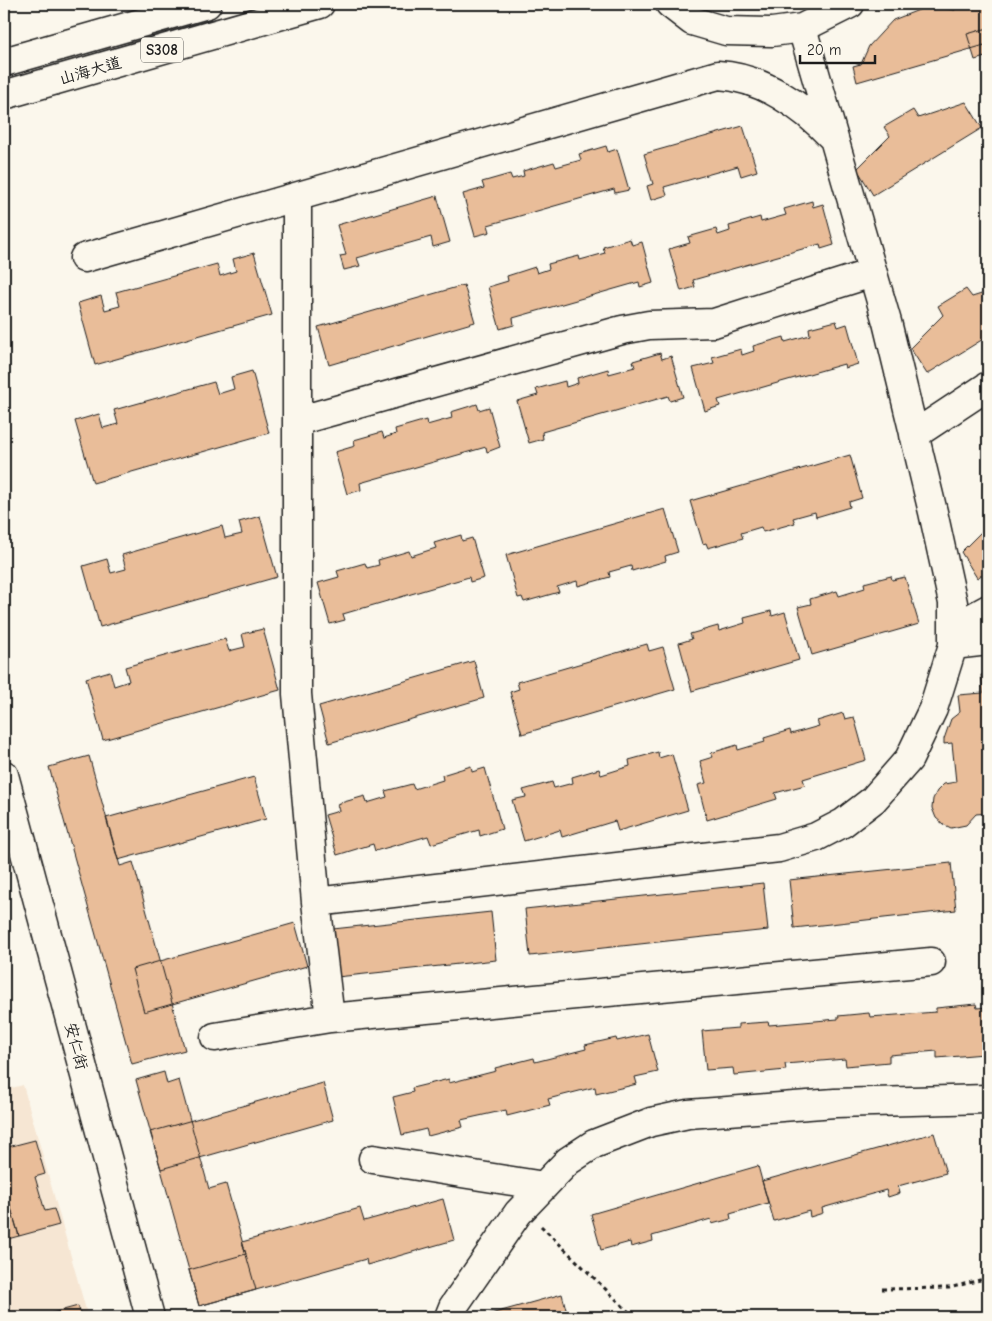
<svg xmlns="http://www.w3.org/2000/svg" width="992" height="1321" viewBox="0 0 992 1321" font-family="'Comic Neue','LXGW WenKai TC',sans-serif">
<style>
.built{fill:#f6e6d3}
.building{fill:#e9bd99;stroke:#1c1c1c}
.lines{fill:none;stroke-linecap:round;stroke-linejoin:round}
.minor-casing{stroke:#1c1c1c;stroke-width:31}
.major-casing{stroke:#1c1c1c;stroke-width:31}
.path{stroke:#1c1c1c;stroke-width:3;stroke-dasharray:4 4;stroke-linecap:butt}
.minor{stroke:#fbf7ec;stroke-width:28}
.major{stroke:#fbf7ec;stroke-width:28}
.labels{text-anchor:middle;stroke-width:4;stroke-linejoin:round;paint-order:stroke}
.shield{fill:#fbf7ec;stroke:#5f5e5a;stroke-width:1}
.shield-label{font-size:15px;font-weight:bold;fill:#1c1c1c}
.street-label{font-size:16px;fill:#1c1c1c;stroke:#fbf7ec}
</style>
<rect width="100%" height="100%" fill="#fbf7ec"/>
<filter id="ink" filterUnits="userSpaceOnUse"><feTurbulence type="fractalNoise" baseFrequency=".02" numOctaves="2"/><feDisplacementMap in="SourceGraphic" scale="10" xChannelSelector="R" yChannelSelector="G"/><feConvolveMatrix kernelMatrix="1 2 1 2 8 2 1 2 1" color-interpolation-filters="sRGB"/></filter>
<g filter="url(#ink)">
<path class="built" d="M23 1085 88 1317H4V1090Z"/>
<path class="building" d="M958 4H988V44L857 82 853 66 861 64 869 46 893 20 929 6 955 10 954 5Z
M988 28V62L987 63 985 57 975 60 967 34Z
M966 102 982 128 873 195 857 169 890 136 884 127 913 110 918 118Z
M743 126 757 171 741 176 738 166 664 187 667 195 651 200 647 186 653 184 644 154Z
M606 146 608 152 617 149 629 190 615 193 614 189 488 225 490 232 475 236 463 194 484 188 482 182 510 174 512 179 524 176 523 171 554 162 556 167 581 160 579 154Z
M437 196 450 242 433 247 431 237 357 258 360 266 344 270 340 256 346 255 337 225Z
M812 201 813 207 823 204 834 245 821 249 820 244 693 280 695 287 681 291 669 249 690 243 688 237 716 229 718 235 730 231 729 226 760 217 761 222 786 215 784 209Z
M630 239 632 245 642 242 653 283 640 287 639 282 513 318 514 325 500 329 488 287 508 281 507 276 535 267 537 273 549 269 548 264 579 256 580 260 605 253 603 247Z
M254 253 272 315 95 365 78 303 101 296 105 310 120 306 116 292 217 264 220 276 236 271 233 259Z
M464 285 475 322 329 365 318 327Z
M966 289 972 297 988 292V336L927 374 910 348 943 315 938 306Z
M836 321 838 327 847 324 858 364 845 368 844 364 718 400 720 406 705 411 693 368 714 363 712 357 741 349 742 355 754 351 753 346 784 337 785 342 810 335 809 328Z
M660 353 662 359 671 356 683 397 670 401 668 396 542 432 543 439 529 443 517 401 538 395 536 389 565 381 566 387 578 383 577 378 608 369 609 374 635 367 633 361Z
M252 371 269 433 93 483 75 421 99 414 103 428 118 424 114 410 214 382 218 394 234 389 231 377Z
M477 404 479 410 489 407 500 447 487 452 486 447 360 483 361 490 347 494 335 452 355 446 354 440 382 432 384 438 396 434 395 429 426 420 427 425 452 418 451 412Z
M850 455 862 498 849 502 850 507 816 517 815 512 793 518 795 523 763 532 761 527 741 533 743 538 708 548 706 543 703 544 690 501Z
M665 509 678 552 665 556 666 561 632 571 631 566 609 572 610 577 578 586 577 581 557 587 559 592 524 602 522 597 518 598 506 555Z
M260 516 277 577 100 627 83 566 107 559 111 573 126 569 122 555 222 526 225 538 242 534 239 522Z
M988 525V571L977 578 961 552Z
M461 535 462 541 472 538 484 578 470 582 469 577 343 614 345 620 330 624 318 583 339 577 337 571 365 563 367 568 379 565 378 560 409 551 411 556 436 548 434 543Z
M891 576 892 580 905 577 919 624 812 655 798 607 811 604 810 599 837 591 839 596 865 588 864 583Z
M771 611 772 616 785 612 799 660 692 691 679 643 692 639 690 634 718 626 719 631 745 623 744 618Z
M263 629 280 690 103 740 86 678 110 671 114 686 129 681 125 667 225 639 229 651 245 647 242 634Z
M647 644 649 651 663 647 675 689 522 734 510 692 519 689 517 682Z
M474 661 484 698 329 743 319 706Z
M988 674V813L976 814 966 825 951 828 943 824 936 818 932 808 933 799 937 791 944 784 956 782 952 743 944 744V739L951 719 960 712 958 695 983 693 981 675Z
M843 713 845 719 854 717 866 760 803 779 805 785 775 793 777 799 707 820 698 785 706 783 700 761 713 757 711 753 737 745 738 750 765 742 764 738 790 730 791 734 819 726 817 721Z
M658 752 659 758 672 754 688 810 618 831 615 821 562 837 560 830 524 841 512 800 526 797 523 790 552 782 554 788 573 783 572 777 599 769 601 775 630 766 629 760Z
M89 756 120 866 133 862 185 1050 132 1064 49 767Z
M471 766 472 772 485 768 502 829 480 836 479 830 431 844 428 836 375 851 373 844 337 855 325 815 339 811 337 804 365 796 367 803 387 797 385 791 412 784 414 789 443 780 442 775Z
M254 777 266 819 118 860 106 818Z
M951 863 956 910 794 928 789 880Z
M763 883 768 930 530 956 525 909Z
M491 912 496 960 337 977 333 929Z
M295 923 307 966 144 1012 132 969Z
M976 1004 977 1008 988 1007V1047H983L984 1054 937 1058V1051L889 1055V1062L846 1066 845 1059 785 1064 786 1070 734 1075 733 1068 706 1070 702 1031 738 1028V1024L768 1022 769 1025 838 1019V1016L869 1013 870 1017 936 1012V1008Z
M648 1034 658 1072 635 1077 637 1084 596 1094 595 1087 548 1099 550 1105 507 1116 506 1110 461 1120 463 1127 428 1136 426 1129 402 1135 393 1097 413 1092 412 1088 449 1079V1083L496 1071 495 1068 534 1058 535 1062 586 1049 585 1045 616 1038 617 1041Z
M164 1072 167 1084 179 1080 209 1189 226 1184 256 1290 199 1306 136 1080Z
M323 1083 333 1120 161 1169 150 1132Z
M934 1133 946 1173 898 1186 900 1193 888 1197 886 1190 822 1208 823 1213 810 1217 809 1211 774 1221 762 1181Z
M35 1140 45 1174 35 1177 45 1211 54 1209 59 1225 19 1236 4 1184V1148Z
M758 1166 768 1203 730 1214 731 1219 712 1224 711 1219 652 1236 653 1241 631 1247 630 1242 601 1250 591 1214Z
M4 1184 19 1236 4 1240Z
M443 1199 454 1240 367 1265 366 1259 199 1306 189 1270 246 1254 242 1242 360 1208 364 1221Z
M562 1294 568 1317H480Z
M78 1306 82 1317H46L45 1315Z"/>
<g class="lines">
<g class="minor-casing">
<path id="minor" d="M670 4 692 21 726 31 772 32 802 28 850 4
M297 197V694L316 902 330 1018
M84 258 718 75C761 77 803 106 832 137
M297 421 622 330 649 325 714 323 872 273
M914 435 988 386
M953 628 988 609
M953 645 988 641
M4 775 150 1317
M316 902 779 848 816 837 843 823 873 800 909 759 933 709 953 645V603L933 512 887 322 802 28
M215 1037 330 1018 931 962
M373 1159 544 1186
M449 1317 453 1307 518 1213 568 1161 594 1144 651 1122 688 1114 835 1103 988 1099"/>
</g>
<g class="major-casing">
<path id="major" d="M4 62 207 4
M4 95 320 4"/>
</g>
<path class="path" d="M541 1226 634 1317
M882 1289 949 1288 988 1278"/>
<use href="#minor" class="minor"/>
<use href="#major" class="major"/>
</g>
</g>
<g class="labels">
<rect class="shield" x="141" y="37.5" width="42" height="25" rx="4"/>
<g class="shield-label">
<text x="162" y="55">S308</text>
</g>
<g class="street-label">
<text transform="translate(90 70) rotate(-16)" y="6">山海大道</text>
<text transform="translate(77 1046) rotate(75)" y="6">安仁街</text>
</g>
</g>
<rect width="992" height="1321" fill="none" stroke="#fbf7ec" stroke-width="20"/>
<rect x="10" y="10" width="972" height="1301" fill="none" stroke="#1c1c1c" stroke-width="2" filter="url(#ink)"/>
<path d="M800 55v8h75v-8" fill="none" stroke="#1c1c1c" stroke-width="2.5"/>
<text x="807" y="55" font-size="15" fill="#1c1c1c" stroke="#fbf7ec" stroke-width="4" paint-order="stroke">20 m</text>
</svg>
